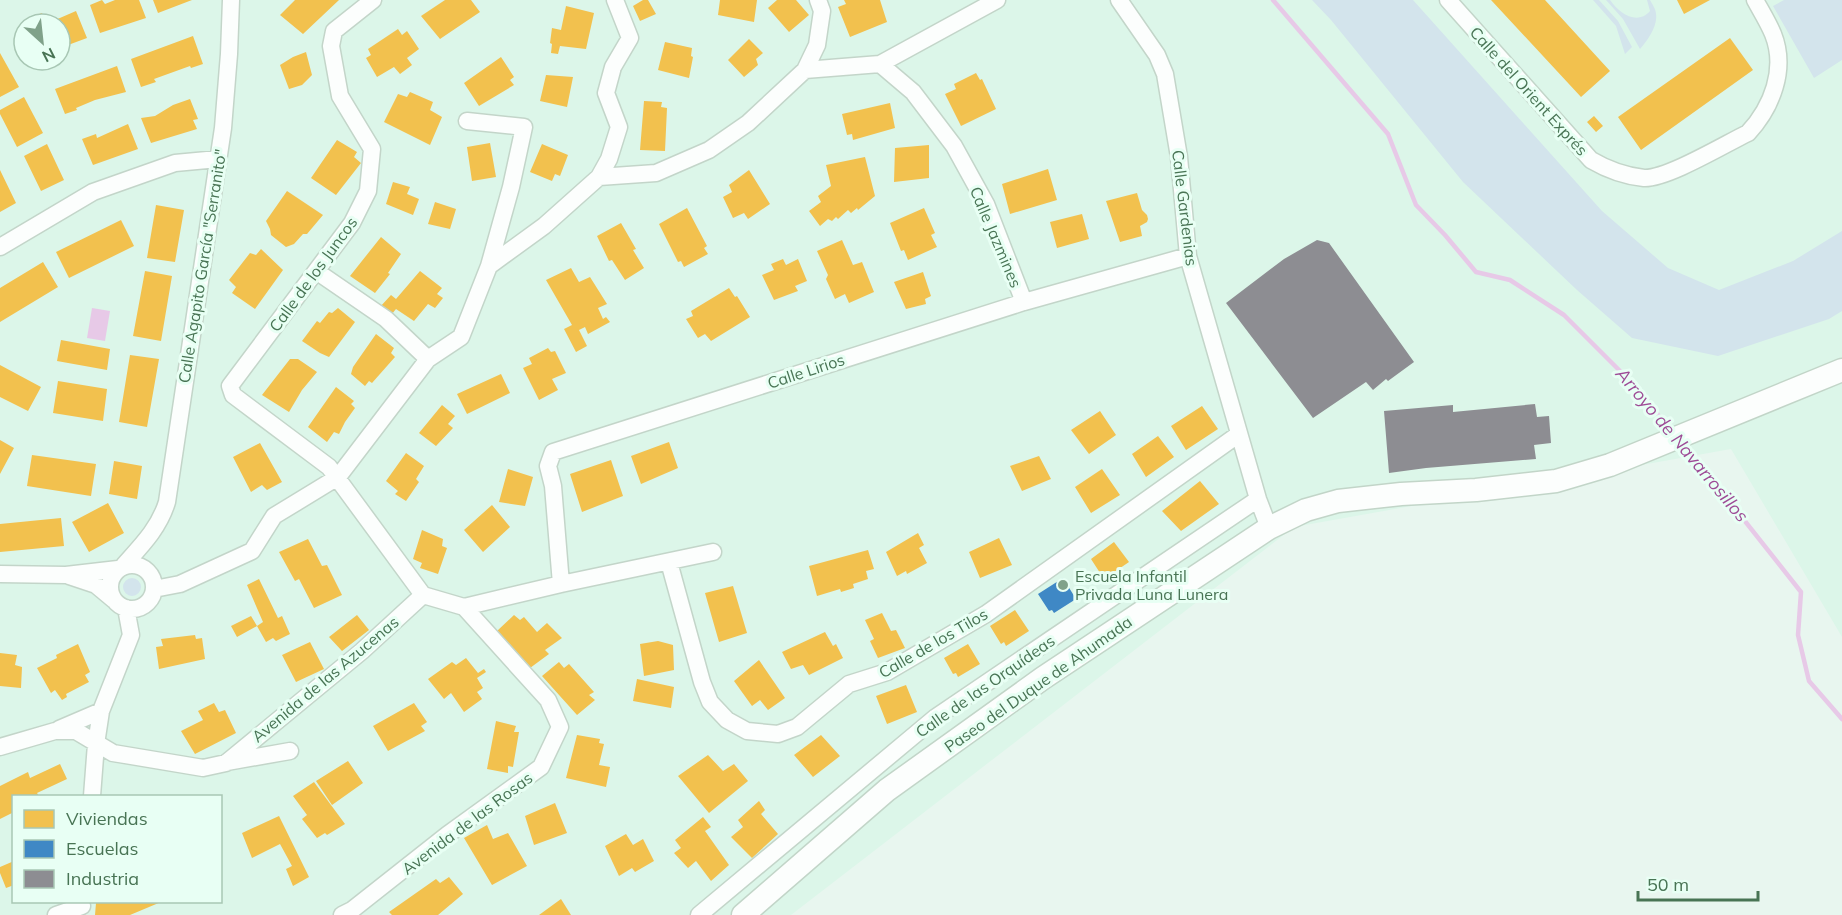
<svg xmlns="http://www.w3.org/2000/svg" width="1842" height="915" viewBox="0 0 1842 915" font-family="Mulish,sans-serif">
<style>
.residential{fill:#dcf6e9;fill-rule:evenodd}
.green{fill:#d3e4ec}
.water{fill:#e7c9e7}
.homes{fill:#f2c14e}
.schools{fill:#3f88c5}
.industry{fill:#8d8d92}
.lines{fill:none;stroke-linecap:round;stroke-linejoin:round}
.stream{stroke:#e7c9e7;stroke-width:4.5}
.street-casing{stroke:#c3d5c9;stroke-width:19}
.secondary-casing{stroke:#c2d5c8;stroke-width:25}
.street{stroke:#fcfefd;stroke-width:16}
.secondary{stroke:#fcfefd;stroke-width:22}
.poi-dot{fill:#80a28a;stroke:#e8fff4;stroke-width:2}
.labels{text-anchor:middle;stroke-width:6;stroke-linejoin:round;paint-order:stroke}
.street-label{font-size:16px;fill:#487454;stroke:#e8fff4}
.poi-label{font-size:16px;fill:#487454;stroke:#e8fff4;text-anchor:start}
.water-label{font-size:18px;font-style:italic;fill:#9d4b96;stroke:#e8fff4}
</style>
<rect width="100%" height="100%" fill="#e8f6ef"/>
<path class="residential" d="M0 0H1842V637L1731 449 1294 527 791 915H0ZM24 24H60V60H24ZM14 796H220V902H14Z"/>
<path class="green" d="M1312 0H1413L1602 211 1668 268 1719 290 1793 261 1842 231V311L1829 319 1718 356 1632 338 1577 290 1463 182 1331 20Z
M1593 0H1599L1618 21 1632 47 1625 54 1616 26Z
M1606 0H1610C1619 13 1637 26 1650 11L1647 0H1650C1652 4 1656 9 1656 14 1658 26 1647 41 1640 49L1623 19Z
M1784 0H1842V60L1814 78 1773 6Z
M123 587a9 9 0 1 1 18 0a9 9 0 1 1-18 0Z"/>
<path class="water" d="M92 308 110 311 105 341 87 338Z"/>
<path class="homes" d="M102 0 105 4 115 0H139L146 18 100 33 90 5Z
M153 0H192L158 13Z
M295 0H339L303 34 280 15Z
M445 0H471L480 12 440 39 421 16Z
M643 0H648L656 14 640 21 633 6Z
M720 0H757L754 22 718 15Z
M777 0H796L809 15 789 32 768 8Z
M844 0H880L887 22 850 37 838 7 846 4Z
M1491 0H1545L1610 71 1581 97Z
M1677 0H1710L1684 14Z
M566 6 594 13 586 49 560 46 558 54 551 53 552 44 550 43 552 28 561 30Z
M76 11 87 38 60 48V24H46Z
M42 13 46 24H27L26 19Z
M398 29 402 35 407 31 419 49 407 58 412 65 400 74 394 67 377 77 366 58 371 55 368 49Z
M193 36 203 64 191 68 190 66 154 79 156 82 141 87 131 59Z
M1730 38 1753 70 1641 150 1618 117Z
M749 39 763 53 756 59 758 65 744 77 728 60Z
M665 42 692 48 691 56 693 57 689 78 658 70Z
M306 52 312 75 302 85 289 89 280 65 293 57Z
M0 53 19 87 0 97Z
M501 57 514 77 510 80 514 85 479 106 464 83Z
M117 66 126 92 95 100 76 108 77 110 65 114 55 89Z
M976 73 980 80 982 79 996 109 961 126 945 94 956 89 954 84Z
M546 75 573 77 567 107 540 101Z
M410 92 433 102 430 110 442 117 430 145 384 122 398 94 407 97Z
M24 97 43 133 17 147 0 114V110Z
M190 99 198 119 193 120 197 129 151 143 141 118 155 116 173 105Z
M644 101 662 102 661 107 667 108 665 151 640 150Z
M890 103 895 128 853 140 852 134 847 135 842 114Z
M1594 116 1603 126 1596 132 1587 122Z
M128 124 138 149 93 165 82 139 96 134 97 138Z
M337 140 357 152 354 157 361 163 336 195 311 178Z
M490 143 496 177 472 181 467 147Z
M47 144 64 180 41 191 24 156Z
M542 144 568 155 560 176 555 174 552 181 530 172Z
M929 145V178L894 182 895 148Z
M865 157 875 196 858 210 857 208 851 213 848 210 838 219 836 217 832 221 828 219 820 226 809 211 821 202 818 196 831 186 826 165Z
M1048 169 1057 200 1010 214 1002 184Z
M0 170 16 203 0 212Z
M749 170 770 204 748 219 744 213 733 218 723 197 732 192 729 185Z
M393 182 410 187 407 194 419 199 413 215 386 204Z
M287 191 323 215 307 234H303L294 244 286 247 271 235 270 229 266 221Z
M1137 193 1142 210 1147 215 1148 219 1147 222 1140 226 1142 236 1120 242 1106 201Z
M435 202 456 209 450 229 428 224Z
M156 205 184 210 175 262 147 258Z
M687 208 707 246 704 248 708 254 684 267 681 261 678 262 659 224Z
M924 208 935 233 931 235 937 247 908 260 904 250 901 251 890 223Z
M1082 214 1089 239 1057 248 1050 222Z
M121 220 134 246 69 278 56 252Z
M621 223 636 249 633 250 644 268 625 280 612 260 609 261 597 236Z
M381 237 401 254 388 273 390 274 375 293 350 276Z
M842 240 853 265 862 262 874 292 849 303 845 294 835 299 826 279 828 275 817 251Z
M261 249 283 270 255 309 232 293 236 287 229 280 250 253 256 255Z
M783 259 786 265 798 259 807 281 795 286 798 291 774 300 762 275 774 270 771 264Z
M43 262 58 287 0 322V288Z
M571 268 579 282 590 277 607 304 598 308 603 319 606 317 610 322 588 334 585 327 579 330 587 346 576 352 564 329 572 325 546 280Z
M145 271 172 276 161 341 133 336Z
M420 271 442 288 437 294 443 298 435 308 428 304 414 321 396 309 391 315 380 307 391 295 396 299Z
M923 272 931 296 925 299 926 304 906 309 894 282Z
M729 288 735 297 737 296 750 317 711 341 705 334 698 338 686 319 693 316 691 311Z
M338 308 355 322 329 357 320 353 302 341 317 321 320 323 329 312 332 313Z
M376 334 394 348 391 353 395 357 372 383 369 381 365 386 351 374 353 367Z
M61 340 110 349 107 370 57 361Z
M548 348 551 352 555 351 566 373 552 379 558 390 539 400 523 368 532 364 529 358Z
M130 355 159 359 147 427 119 422Z
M290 359H298L317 372 302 390 289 412 262 395Z
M0 365 41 387 28 411 0 397Z
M501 374 510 393 467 414 457 394Z
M58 381 107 389 103 421 53 413Z
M336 387 354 401 351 404 355 408 345 422 339 434 334 432 327 442 308 427Z
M442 405 455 416 448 424 453 428 436 446 419 433Z
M1202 406 1218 429 1186 450 1171 426Z
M1100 411 1116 435 1089 454 1071 430Z
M1158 436 1174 457 1146 477 1132 454Z
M0 440 14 448 0 474Z
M669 442 678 468 641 484 631 456Z
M260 443 282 482 267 490 262 485 251 492 233 457Z
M406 453 424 466 416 479 419 482 406 501 395 494 398 491 386 481Z
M32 455 96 464 91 496 27 486Z
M1039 456 1051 479 1022 491 1010 466Z
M611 460 623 496 582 512 570 474Z
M114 461 142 466 137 499 109 494Z
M508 469 533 477 525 506 499 502Z
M1102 469 1120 495 1091 513 1075 487Z
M1200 481 1219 504 1181 531 1162 511Z
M108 503 124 533 89 552 72 522Z
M492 505 510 527 483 552 464 530Z
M61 518 64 546 0 552V524Z
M422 530 443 539 442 546 447 548 438 574 420 568 422 563 413 559Z
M918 533 924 545 919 548 927 563 907 574 906 571 897 576 886 552Z
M999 538 1012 565 980 578 969 552Z
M308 539 322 566 327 565 342 595 314 608 299 579 295 581 279 552Z
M1114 542 1129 562 1107 577 1104 574 1102 576 1091 559Z
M868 550 874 569 866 571 868 579 853 584 854 588 841 592 840 589 817 596 809 566Z
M259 579 278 618 282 616 290 634 276 641 273 638 266 642 257 626 263 622 247 585Z
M733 586 747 633 719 642 705 593Z
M1015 610 1029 631 1006 646 1004 642 1001 644 990 626Z
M882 613 891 631 896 630 905 648 878 658 870 641 874 639 865 620Z
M357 615 369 630 342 651 329 637Z
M514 615 520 620 524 617 537 632 547 623 562 638 545 650 549 654 530 668 514 651 497 631Z
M251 616 257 626 237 637 231 626Z
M825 632 833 646 836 644 843 658 809 675 803 665 791 669 782 652Z
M195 635 196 639 202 638 205 659 159 669 156 647 163 646 161 639Z
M658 641 673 645 674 670 644 676 640 644Z
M310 642 324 669 296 682 282 655Z
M78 644 90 672 85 675 89 682 66 694 67 697 62 700 55 690 51 693 37 668 57 658 56 655Z
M968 644 980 664 958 677 956 673 953 674 944 658Z
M0 653 17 655 15 665 22 667 21 688 0 686Z
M466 658 478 673 484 669 486 672 477 678 483 688 477 692 482 699 464 712 451 693 444 699 428 679 452 662 456 665Z
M759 660 785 698 768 710 760 700 752 706 734 681Z
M559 662 564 668 569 664 594 692 589 695 595 700 577 715 542 676Z
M637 679 674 687 671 708 633 701Z
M906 685 917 712 887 724 876 696Z
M214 703 219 712 225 710 236 733 195 754 181 731 203 720 198 711Z
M414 703 427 722 421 726 425 731 388 751 373 726Z
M496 721 516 726 514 732H519L513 767 508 766V773L487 769Z
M577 735 600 739 599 743 604 744 599 765 610 767 606 787 566 778Z
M821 735 840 756 813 777 794 755Z
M708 755 723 771 734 764 748 781 709 813 678 776Z
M348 761 363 783 332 805 316 781Z
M60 764 67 779 37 793 39 796H14V812L0 819V786L28 772 30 778Z
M314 782 345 824 327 835 325 833 317 838 302 819 307 815 293 796Z
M759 801 765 810 761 814 778 834 752 858 731 837 743 827 738 820Z
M555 803 567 833 534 845 525 816Z
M279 816 309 877 293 886 286 869 292 866 280 844 252 858 242 833Z
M703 817 711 827 705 831 729 865 711 881 696 861 688 868 674 853 681 848 675 840Z
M487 825 493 839 508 833 527 866 492 885 464 838Z
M626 834 633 845 643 839 654 861 635 872 632 868 619 876 605 846Z
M14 861V885L6 888 0 873V867Z
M449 877 463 894 438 915H392L389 912 436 879 440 883Z
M561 899 571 915H539Z
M100 902H161L130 915H95L96 903Z"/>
<path class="schools" d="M1063 578 1076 599 1054 613 1052 610 1049 611 1038 594Z"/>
<path class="industry" d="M1317 240 1329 243 1414 362 1388 381 1386 379 1373 390 1366 382 1313 418 1226 303 1284 259Z
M1535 404 1537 417 1549 416 1551 443 1534 445 1536 459 1426 468 1389 473 1384 411 1453 405V412Z"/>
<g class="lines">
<path class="stream" d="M1273 0 1388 134 1416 205 1445 235 1476 272 1510 280 1564 315 1643 394 1671 433
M1679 444 1694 467 1714 482 1801 592 1798 635 1809 681 1842 719"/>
<g class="street-casing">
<path id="street" d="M1119 0 1157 55 1165 74 1179 157 1188 256 1258 499 1269 528
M1448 0 1591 160C1608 170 1625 176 1644 178 1667 179 1725 144 1748 133 1772 107 1787 69 1773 34 1768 22 1761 11 1755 0
M880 64 997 0
M805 70 880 64 913 92 954 146 986 204 1024 302
M467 121 524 127 511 187 489 266
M599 177 609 159 619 127 606 93 613 67 630 38 615 0
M0 247 93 192 175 163 218 159
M316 271 386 319 428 359
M669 562 702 682 710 702 727 720 747 731 778 734 797 727 849 684 887 672 986 614 1239 434
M110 587a22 22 0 1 1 44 0a22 22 0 1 1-44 0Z
M124 565C142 545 159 528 167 502L223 128 229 54 231 0
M0 574 66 575 118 569
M69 576 96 585 114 600
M561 584 553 486 548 466 553 452 1024 302 1188 256
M154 589 180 584 252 551 274 516 338 477 428 359 461 337 489 266 544 226 599 177 656 173 709 150 748 123 805 70 817 45 822 11 818 0
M464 607 561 584 713 552
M59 729 101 711 131 635 126 608
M0 747 55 731H76L113 753 203 768 226 763 362 651 423 595
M227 762 290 751
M92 796 96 744 101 711
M56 915 82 906
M342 915 352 910 447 835 541 767 560 727 548 700 464 607 423 595 329 467 233 395 230 386 352 223 368 191 372 149 340 96 331 46 334 31 373 0
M699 915 936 717 1258 499"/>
</g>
<g class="secondary-casing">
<path id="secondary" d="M743 915 887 790 1043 678 1269 528 1306 510 1338 501 1401 494 1476 490 1556 481 1610 465 1842 370"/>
</g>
<use href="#street" class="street"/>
<use href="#secondary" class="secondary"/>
</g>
<circle class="poi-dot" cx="1063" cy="585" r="6"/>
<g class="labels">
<g class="street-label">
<text transform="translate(1529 91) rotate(48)" y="6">Calle del Orient Exprés</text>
<text transform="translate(1185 208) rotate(83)" y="6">Calle Gardenias</text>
<text transform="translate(996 237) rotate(67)" y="6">Calle Jazmines</text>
<text transform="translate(202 266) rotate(-81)" y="6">Calle Agapito García "Serranito"</text>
<text transform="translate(313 274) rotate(-54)" y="6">Calle de los Juncos</text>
<text transform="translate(806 371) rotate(-18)" y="6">Calle Lirios</text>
<text transform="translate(933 643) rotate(-30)" y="6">Calle de los Tilos</text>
<text transform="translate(325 679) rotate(-40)" y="6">Avenida de las Azucenas</text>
<text transform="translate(1038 684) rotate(-35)" y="6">Paseo del Duque de Ahumada</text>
<text transform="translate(985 686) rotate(-35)" y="6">Calle de las Orquídeas</text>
<text transform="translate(467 823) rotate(-37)" y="6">Avenida de las Rosas</text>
</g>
<g class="poi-label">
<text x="1075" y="582">Escuela Infantil<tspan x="1075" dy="18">Privada Luna Lunera</tspan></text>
</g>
<g class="water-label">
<text transform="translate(1682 445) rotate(50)" y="6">Arroyo de Navarrosillos</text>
</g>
</g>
<rect x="12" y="795" width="210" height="108" fill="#e8fff4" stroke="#a8c7b4" stroke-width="1.5"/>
<rect x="24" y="810" width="30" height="18" fill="#f2c14e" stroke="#a8c7b4" stroke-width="1.5"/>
<text x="66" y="825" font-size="18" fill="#487454">Viviendas</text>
<rect x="24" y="840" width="30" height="18" fill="#3f88c5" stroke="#a8c7b4" stroke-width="1.5"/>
<text x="66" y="855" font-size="18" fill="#487454">Escuelas</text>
<rect x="24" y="870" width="30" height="18" fill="#8d8d92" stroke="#a8c7b4" stroke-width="1.5"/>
<text x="66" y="885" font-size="18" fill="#487454">Industria</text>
<g transform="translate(42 42) rotate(153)"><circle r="28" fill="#e8fff4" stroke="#a8c7b4" stroke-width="1.5"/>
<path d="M0-4.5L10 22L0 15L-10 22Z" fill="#80a28a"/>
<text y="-9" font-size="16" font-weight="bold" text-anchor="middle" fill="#487454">N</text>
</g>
<path d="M1638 891v9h120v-9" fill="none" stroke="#487454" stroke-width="3"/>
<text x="1647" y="891" font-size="18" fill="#487454" stroke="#e8fff4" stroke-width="4.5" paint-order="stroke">50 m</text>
</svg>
